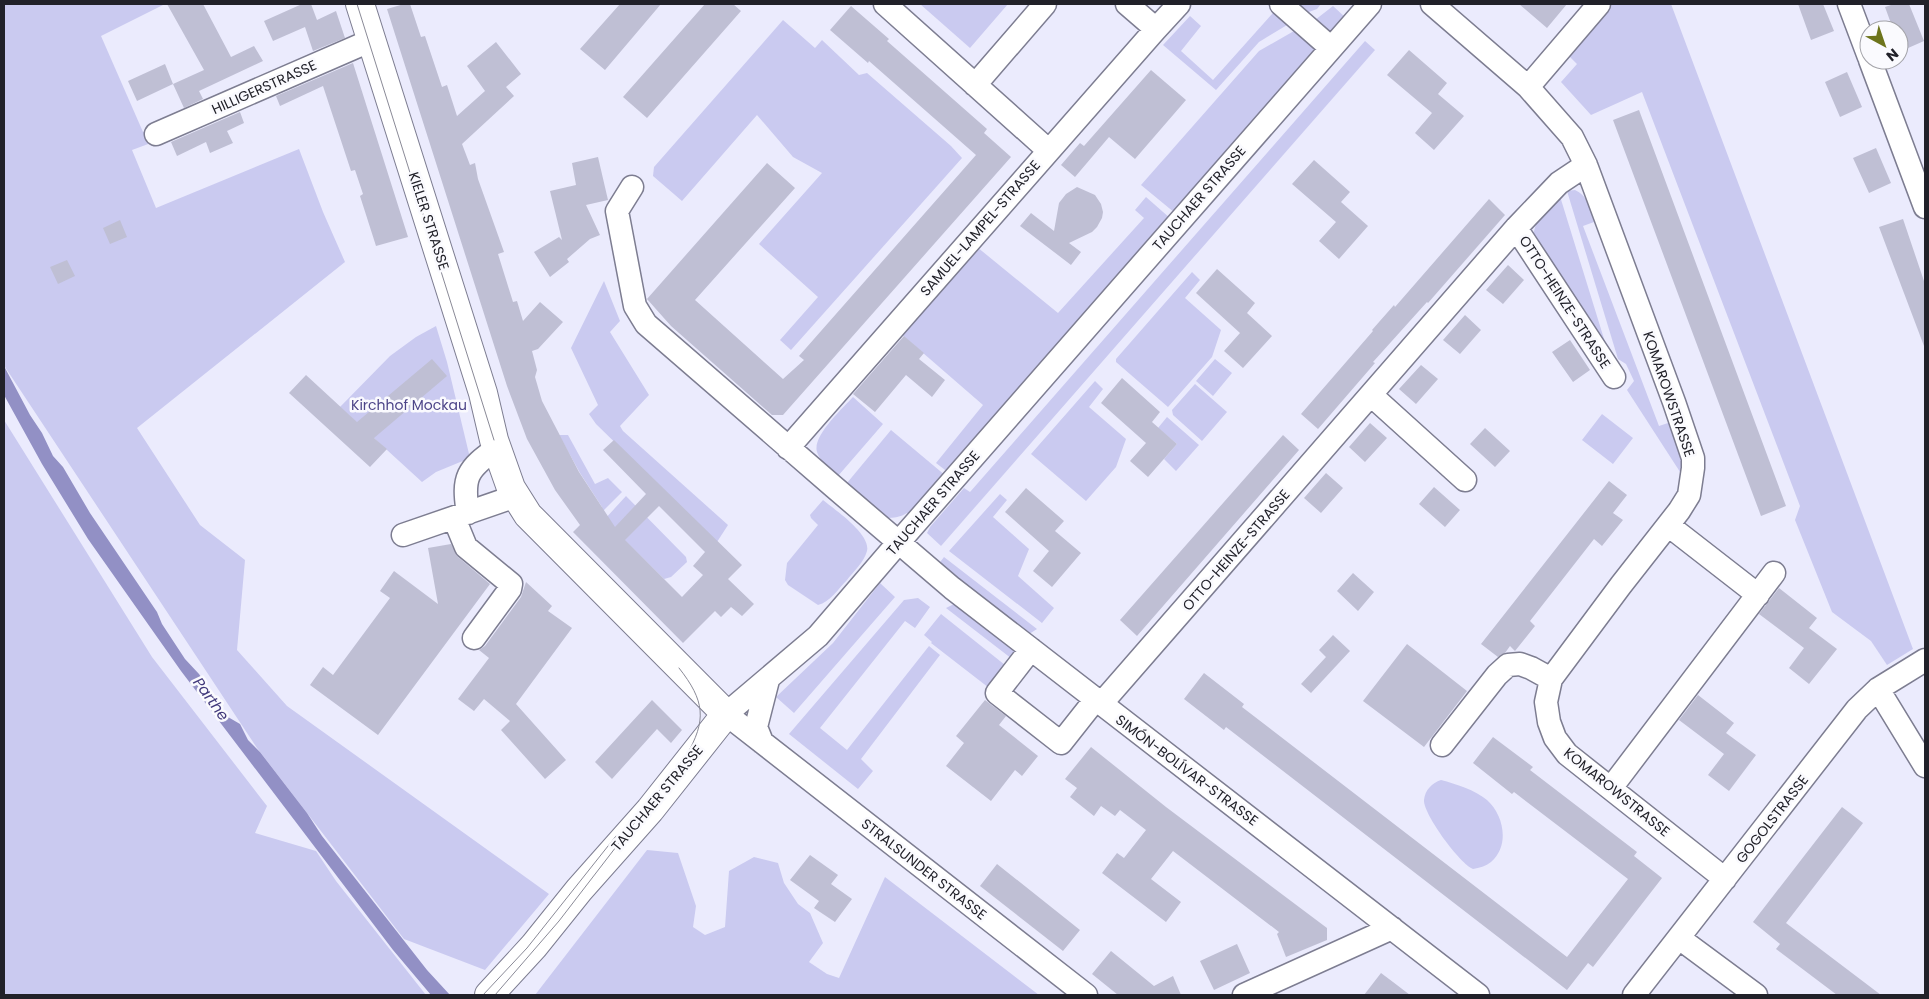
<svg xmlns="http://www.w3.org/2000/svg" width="1929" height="999" viewBox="0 0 1929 999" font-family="Poppins,sans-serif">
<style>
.green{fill:#cacaf0}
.water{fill:#9290c5}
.building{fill:#bfbfd4;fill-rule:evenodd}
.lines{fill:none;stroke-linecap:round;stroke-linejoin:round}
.minor-casing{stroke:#7d7d91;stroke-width:25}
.major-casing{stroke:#7d7d91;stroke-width:30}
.minor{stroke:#fff;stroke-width:22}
.major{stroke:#fff;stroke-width:28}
.tram{stroke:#8a8a97;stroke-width:1}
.labels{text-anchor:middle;stroke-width:5;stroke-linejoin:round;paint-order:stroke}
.street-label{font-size:14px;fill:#212129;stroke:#fafafe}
.park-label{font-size:14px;fill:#4c4488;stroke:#fafafe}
.water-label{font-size:15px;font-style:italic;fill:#423a7c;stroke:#fafafe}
</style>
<rect width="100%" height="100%" fill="#ebebfd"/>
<path class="green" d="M4 4H165L101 36 143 132 154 129 159 140 132 150 156 208 299 149 323 212 345 262 137 428 200 525 245 560 237 650 287 706 549 894 485 970 404 939 257 748 5 367 4 364Z
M920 4H1008L970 48Z
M1296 4H1321L1317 9 1306 13Z
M1608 4H1671L1913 649 1887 665 1871 641 1832 612 1795 520 1800 506 1642 92 1591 115 1561 82 1577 64 1566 53Z
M1333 6 1346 18 1331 35 1315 20Z
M1273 13 1287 25 1259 42 1216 90 1163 45 1190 16 1201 26 1181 51 1213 80Z
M783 20 815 48 822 40 859 75 867 73 951 146 962 158 791 350 780 340 818 297 759 244 822 173 793 157 757 115 682 201 653 176 654 167Z
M1294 31 1318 51 1175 213 1141 185 1259 51Z
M1365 41 1375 50 941 546 927 533 930 527 964 488 970 492Z
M1575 190C1588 196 1590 208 1594 222L1583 226 1659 426 1671 422 1681 457 1682 475 1627 390 1634 381 1626 364 1618 359 1567 191Z
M1559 193 1609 355 1531 241 1540 211Z
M1146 197 1171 219 949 473 936 463 983 405 900 333 977 247 1058 313 1144 218 1135 210Z
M1192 272 1200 280 1185 298 1221 330 1212 357 1168 407 1116 362V359Z
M604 281 620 321 610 332 649 395 620 426 623 431 728 525 717 542 596 424 589 414 598 405 571 348Z
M436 326 447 362 470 458 436 472 422 482 340 407 390 356 416 337Z
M1215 359 1232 373 1213 396 1196 381Z
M1095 381 1103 389 1089 407 1126 439 1116 467 1086 501 1031 454Z
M1195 384 1227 412 1202 441 1173 415 1172 410Z
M853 397 883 424 838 476C831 469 820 462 817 452 812 436 843 408 853 397Z
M1602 414 1633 438 1613 464 1582 440Z
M1167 417 1199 445 1176 471 1164 459 1177 444 1158 428Z
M4 420 152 657 267 806 255 833 316 851 336 881 426 995H4Z
M891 430 946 476 910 515 907 513C901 517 894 518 886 518L847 483Z
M559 435H568L595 484 608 478 622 492 599 515 602 507 580 473Z
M1000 494 1007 500 993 517 1029 549 1018 576 1054 608 1042 623 949 551Z
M626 496 686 557 687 562 671 577 664 579 604 520Z
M823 500C835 510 871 534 867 551 864 562 854 571 847 580 839 588 830 602 818 605L788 585 785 580 787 563 818 525 811 518 810 515Z
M944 557 1037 629 1026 636 937 566Z
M880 583 895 597 794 713 776 697 833 643Z
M918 598 930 607 915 628 905 621 820 728 847 750 929 646 940 655 861 759 873 771 858 789 789 734 904 600Z
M958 602 1022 653 1016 662 946 608Z
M941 614 1010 669 993 691 931 643 932 642 924 635Z
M1441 780C1456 784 1475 790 1487 800 1504 815 1510 846 1491 862 1486 866 1479 868 1473 869 1460 864 1423 814 1424 800 1425 790 1432 783 1441 780Z
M647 850 678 853 696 906 693 927 705 935 725 927 729 871 754 857 778 863 784 883 798 904 810 913 823 943 809 962 827 974 839 978 885 877 1039 995H535Z"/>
<path class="water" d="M4 366 30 415 42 433 53 456 63 467 90 513 157 612 162 624 185 659 199 674 228 717 240 724 248 740 260 752 307 813 322 836 427 970 450 995H431L393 950 181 671 88 539 42 464 4 395Z"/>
<path class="building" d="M167 4H203L231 57 254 46 263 61 199 91 203 99 184 108 173 84 137 101 128 81 165 64 173 84 204 70Z
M302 4H311L317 20 336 11 345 38 313 51 305 27 273 41 264 21Z
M404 4H410L421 37 425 36 442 87 447 85 457 116 485 91 467 66 496 42 521 74 506 87 514 96 462 144 470 165 475 163 478 179 504 252 498 254 513 302 517 301 523 321 540 302 563 322 538 349 532 351 537 370 535 377 542 401 579 472 615 527 646 494 603 450 614 440 742 565 728 579 754 604 742 616 731 607 721 617 715 611 683 643 573 532 580 525 555 490 527 439 507 386 387 9ZM659 506 705 552 693 566 703 575 682 597 625 540Z
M620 4H661L605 70 580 49Z
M705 4H733L741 11 647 118 623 97Z
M1519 4H1567L1547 28Z
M1798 4H1823L1834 31 1811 40Z
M1894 4H1909L1924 41 1899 52V27L1893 29 1885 7Z
M851 6 889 39 887 41 987 129 984 133 1011 157 783 415H772L671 326 647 299 767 163 795 188 695 300 783 379 804 360 799 356 976 155 869 61 868 63 830 30Z
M1409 50 1447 83 1438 94 1464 116 1434 150 1415 133 1432 113 1387 75Z
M353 63 408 237 376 246 360 196 363 194 355 170 351 171 323 86 280 106 276 96Z
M1151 70 1186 100 1135 159 1109 137 1075 177 1061 165 1080 143 1084 146Z
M1847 72 1862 107 1840 117 1825 82Z
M1639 110 1786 506 1761 516 1613 120Z
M240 112 244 123 227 131 233 143 210 153 206 142 177 156 171 142Z
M1876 148 1891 183 1869 193 1853 158Z
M598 157 608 200 586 205 600 235 590 239 567 259 569 262 550 277 534 252 559 237 562 240 550 191 576 185 572 163Z
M1314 160 1350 192 1341 202 1368 226 1339 259 1319 241 1336 222 1292 184Z
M1077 187 1095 195 1101 204 1103 212 1102 218 1097 227 1092 232 1069 243 1081 252 1071 265 1020 226 1031 213 1054 231 1059 203 1066 194Z
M1489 199 1505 215 1428 303 1427 302 1373 362 1375 363 1318 429 1301 414 1373 331 1372 330 1394 305 1395 307Z
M1903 219 1925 284 1924 346 1879 227Z
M120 220 127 237 110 244 103 228Z
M67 260 75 276 58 284 50 267Z
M1508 265 1524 280 1503 304 1486 290Z
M1217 269 1255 303 1247 313 1272 336 1243 368 1224 351 1240 333 1196 293Z
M1465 315 1481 330 1460 354 1443 340Z
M904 336 924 353 919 359 945 380 932 397 906 375 875 412 853 394Z
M1570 340 1590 370 1573 382 1552 352Z
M432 359 447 376 374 438 387 449 370 467 289 393 306 375 357 422Z
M1421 365 1438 379 1416 404 1399 389Z
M1122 378 1160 412 1152 422 1177 444 1148 477 1130 461 1146 443 1101 403Z
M1370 423 1387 438 1365 462 1349 447Z
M1485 428 1510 451 1495 467 1470 444Z
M1283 435 1299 450 1137 636 1120 620Z
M1326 473 1343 488 1321 513 1304 498Z
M1609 481 1627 495 1613 513 1623 520 1602 546 1594 539 1530 621 1535 626 1515 651 1510 646 1505 653 1498 657 1481 644Z
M1434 487 1460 510 1445 527 1419 504Z
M1026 488 1064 521 1055 531 1081 553 1052 587 1033 571 1049 551 1005 512Z
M451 544 458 557 490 584 378 735 310 685 323 667 333 675 390 598 380 591 394 571 438 604 428 548Z
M1353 573 1374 592 1358 611 1337 591Z
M526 582 552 606 548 611 572 628 516 704 566 760 545 779 501 730 510 721 484 699 474 711 458 699 489 658 479 650 485 646 521 597Z
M1779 588 1817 618 1809 628 1837 649 1809 684 1789 668 1804 648 1759 614Z
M1333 635 1350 651 1311 693 1301 684 1326 657 1319 650Z
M1407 644 1467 691 1424 747 1363 701Z
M1204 673 1244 704 1242 707 1567 957 1628 879 1514 792 1512 794 1473 763 1493 737 1533 767 1530 770 1637 852 1634 856 1662 878 1593 967 1588 963 1567 990 1226 727 1224 730 1184 699Z
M1698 695 1734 723 1726 733 1756 755 1729 791 1708 775 1724 754 1679 720Z
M652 700 682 730 671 743 657 729 612 779 595 762Z
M985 700 1006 716 999 725 1038 756 1022 776 1015 770 991 801 946 766 964 743 956 736Z
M1091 747 1166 807 1327 928V940L1286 957 1277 934 1279 932 1173 851 1151 879 1181 902 1166 922 1102 873 1117 853 1124 858 1146 830 1120 810 1115 816 1101 806 1094 816 1070 797 1077 788 1065 779Z
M1842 807 1863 823 1786 923 1881 995H1837L1776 949 1780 944 1753 922Z
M810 855 838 875 831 884 852 899 835 922 814 908 819 901 790 880Z
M997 864 1080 930 1063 951 980 886Z
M1237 944 1250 973 1214 990 1200 961Z
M1111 951 1154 986 1173 976 1181 995H1118L1092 974Z
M1381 973 1393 982 1410 995H1364Z"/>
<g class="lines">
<g class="minor-casing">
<path id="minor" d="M885 4 1048 150
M1281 4 1331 48
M1432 4 1528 87 1572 137 1586 165 1674 402 1693 458V468L1689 495 1679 511 1621 585 1551 679 1546 702 1549 722 1555 738 1567 754 1725 879
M1849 4 1869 57
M1156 29 1179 4
M1870 60 1925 207
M975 85 1045 4
M1528 87 1599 4
M156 134 372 40
M632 187 617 211 635 306 646 324 834 487 952 588 1478 995
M1516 228 1614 377
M1371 395 1465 480
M788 448 1156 29 1127 4
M468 513C462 477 467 469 497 448
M454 518 466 547 511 584 510 589 474 638
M1668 525 1758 595
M403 535 516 496
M1031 649 997 693 1061 743 1095 700
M1878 689 1925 766
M1101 704 1516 228 1559 183 1586 165
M762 742 756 727 768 680
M1442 745 1497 675 1508 665 1520 664 1531 668 1551 679
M1611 788 1774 573
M1679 938 1756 995
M1086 995 726 714 818 636 898 543 1370 4
M1244 995 1392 928
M1634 995 1857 709 1878 689 1925 660"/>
</g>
<g class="major-casing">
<path id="major" d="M360 4 483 393 494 440 511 488 528 515 726 714 650 810 579 890 534 946 489 995"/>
</g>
<use href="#minor" class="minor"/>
<use href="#major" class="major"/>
<path class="tram" d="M357 4 494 440
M483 995 527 948 616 836
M495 995 559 921 686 756C707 720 705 701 679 668"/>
</g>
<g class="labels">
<g class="street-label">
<text transform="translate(264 87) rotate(-24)" y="5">HILLIGERSTRASSE</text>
<text transform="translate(1199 198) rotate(-49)" y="5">TAUCHAER STRASSE</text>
<text transform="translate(429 221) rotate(72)" y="5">KIELER STRASSE</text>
<text transform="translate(980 228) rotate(-49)" y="5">SAMUEL-LAMPEL-STRASSE</text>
<text transform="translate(1565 302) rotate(57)" y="5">OTTO-HEINZE-STRASSE</text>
<text transform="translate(1669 394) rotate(71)" y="5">KOMAROWSTRASSE</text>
<text transform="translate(933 503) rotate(-49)" y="5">TAUCHAER STRASSE</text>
<text transform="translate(1236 550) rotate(-49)" y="5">OTTO-HEINZE-STRASSE</text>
<text transform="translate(1187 770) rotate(37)" y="5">SIMÓN-BOLÍVAR-STRASSE</text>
<text transform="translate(1617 792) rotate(39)" y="5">KOMAROWSTRASSE</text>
<text transform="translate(657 798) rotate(-50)" y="5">TAUCHAER STRASSE</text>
<text transform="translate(1772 819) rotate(-52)" y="5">GOGOLSTRASSE</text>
<text transform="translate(924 869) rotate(38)" y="5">STRALSUNDER STRASSE</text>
</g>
<g class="park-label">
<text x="409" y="410">Kirchhof Mockau</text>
</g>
<g class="water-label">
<text transform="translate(211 699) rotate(54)" y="5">Parthe</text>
</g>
</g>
<rect width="1929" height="999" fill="none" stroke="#212129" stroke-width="10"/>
<g transform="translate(1884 45) rotate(140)"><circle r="24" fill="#fafafe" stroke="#a3a3a9"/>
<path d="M0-4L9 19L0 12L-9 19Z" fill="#6d741c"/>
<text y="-8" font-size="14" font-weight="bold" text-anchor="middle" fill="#212129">N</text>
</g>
</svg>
